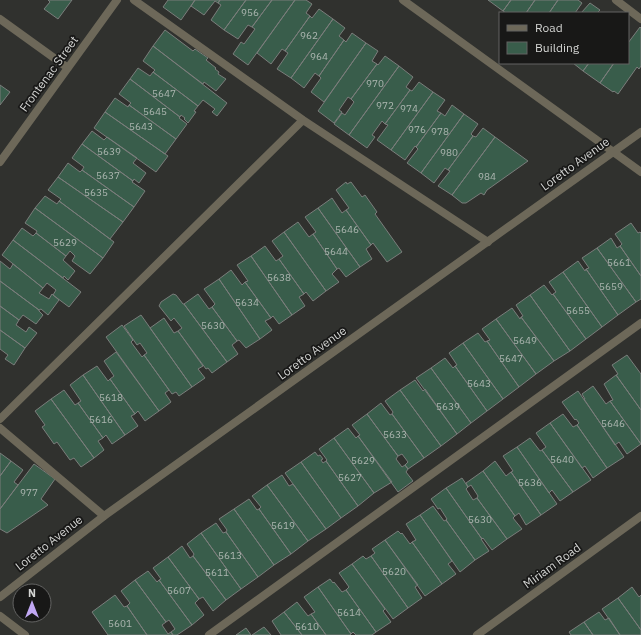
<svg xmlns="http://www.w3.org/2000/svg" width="641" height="635" viewBox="0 0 641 635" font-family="'IBM Plex Sans',sans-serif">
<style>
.building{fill:#395d4b;stroke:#7a7d7b}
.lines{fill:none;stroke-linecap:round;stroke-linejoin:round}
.service{stroke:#6d6859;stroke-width:8}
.minor{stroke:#6d6859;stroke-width:8}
.labels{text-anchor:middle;stroke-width:3.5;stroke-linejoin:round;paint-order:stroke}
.number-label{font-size:10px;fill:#acb6b0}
.street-label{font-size:12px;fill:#d3d4d2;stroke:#181817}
</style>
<rect width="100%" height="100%" fill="#30312e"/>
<path class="building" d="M48 0H72L58 19 44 9 50 2Z
M168 0H195L181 20 163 7Z
M195 0H220L218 3 215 1 204 15 191 6Z
M220 0H246L224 30 211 20 221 5 218 3Z
M246 0H272L252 27 248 25 238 39 224 30Z
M272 0H295L248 65 233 54 241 42 244 44 255 29 252 27Z
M295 0H306L312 4 306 13 310 16 285 51 282 49 271 64 257 53Z
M488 0H511L503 11Z
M511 0H535L526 13H506L503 11Z
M535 0H558L549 13H526Z
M558 0H578L582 3 575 13H549Z
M590 3 600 10 597 13H581Z
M319 9 333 19 291 78 277 69 288 53 285 51 310 16 312 18Z
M333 19 345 28 339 36 344 40 319 76 315 73 304 88 291 78Z
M640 27 641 28V66L639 69 637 67 618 94 614 91 613 92 600 83 614 63H628V43Z
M165 30 193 51 195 49 208 58 206 60 216 68 215 69 219 72 218 74 226 79 216 91 204 82 203 84 153 46Z
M352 33 366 43 324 102 311 92 321 78 319 76 344 40 346 42Z
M366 43 378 51 372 61 377 64 351 99 348 97 339 110 342 112 334 123 318 111Z
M153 46 227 103 217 116 212 112 215 109 203 100 198 106 153 72 155 70 143 61Z
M385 56 399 66 349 135 334 124 342 113 345 115 354 102 351 99 377 64 378 65Z
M573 63H589L583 71Z
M589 63H614L600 83 583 71Z
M399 66 413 77 406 87 410 90 385 124 382 121 372 135 375 137 367 148 349 135Z
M138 68 150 76 153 72 198 106 194 111 196 112 188 123 184 119 185 118 181 115 180 117 130 79Z
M130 79 180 117 179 118 187 124 176 139 129 105 131 103 119 94Z
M419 82 433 92 391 150 377 140 388 125 385 124 410 90 412 91Z
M0 85 10 92 0 105Z
M433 92 445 100 437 111 441 113 416 147 415 146 405 160 391 150Z
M115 98 128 107 129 105 176 139 165 154 105 112Z
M452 105 464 114 421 173 407 163 418 149 416 147 441 113 445 116Z
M105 112 168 156 156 172 94 128Z
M464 114 478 124 471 134 473 136 448 170 445 168 434 183 421 173Z
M483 128 495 137 452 195 438 186 450 171 448 170 473 136 476 137Z
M92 131 104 140 107 137 137 158 133 163 146 173 139 183 134 179 133 181 82 144Z
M495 137 528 161 487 190 484 195 481 193 466 203H462L452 195Z
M82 144 133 181 132 182 145 191 134 207 82 170 84 167 72 158Z
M68 163 80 172 82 170 134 207 123 222 58 177Z
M58 177 123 222 110 239 59 201 61 199 48 190Z
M346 182 347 184 351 182 362 197 365 195 377 212 375 214 402 252 387 262 373 243 371 245 346 210 349 208 336 190Z
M45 196 57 204 59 201 114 242 103 258 35 208Z
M332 198 342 213 346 210 371 245 366 249 372 259 360 267 318 208Z
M35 208 103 258 90 274 72 261 75 256 70 251 66 256 36 233 37 231 25 223Z
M318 208 360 267 346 277 339 268 337 269 313 234 316 232 305 217Z
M298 222 309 237 313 234 337 269 332 274 339 282 326 291 284 232Z
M631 223 638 233 640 232 641 233V276L620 246 622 244 615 234Z
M22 228 33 236 36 233 66 256 63 260 75 271 68 280 64 276 63 278 13 240Z
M284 232 326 291 313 301 306 292 304 294 279 259 283 256 272 241Z
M611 238 617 248 620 246 641 276V299L636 302 597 248Z
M13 240 81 292 69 307 53 295 56 290 47 283 43 288 2 255Z
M265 246 276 261 279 259 304 294 299 297 305 306 292 315 251 256Z
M597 248 636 302 618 315 586 269 589 268 582 258Z
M251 256 292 315 279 324 273 316 271 318 245 282 248 281 237 265Z
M0 261 10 269 13 264 43 288 39 293 49 299 52 294 59 300 48 315 41 309 39 310 0 281Z
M578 261 585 271 586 269 618 315 602 327 563 272Z
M231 270 242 285 245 282 271 318 265 321 272 330 260 339 219 279Z
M563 272 602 327 586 339 553 294 556 292 549 282Z
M219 279 260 339 246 348 239 340 237 341 212 307 215 304 204 289Z
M0 281 39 310V311L43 315 36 324 23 315 19 320 0 306Z
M544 285 552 295 553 294 586 339 570 351 530 295Z
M173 294 176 295 183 304H184L227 362 212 373 208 368 206 369 178 331 182 328 174 318 171 321 159 306 161 302Z
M198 294 209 309 212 307 237 341 232 345 238 354 227 362 184 304Z
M530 295 570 351 554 361 521 317 523 316 516 305Z
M0 306 19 320 16 325 26 332 29 327 37 333 25 348 0 330Z
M512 308 520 319 521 317 554 361 536 374 496 319Z
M141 315 192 387 179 396 176 392 172 394 144 355 147 353 140 343 137 345 124 326Z
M164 318 174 333 178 331 203 366 198 369 205 378 192 387 150 328Z
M496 319 536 374 519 387 487 341 490 340 482 329Z
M122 325 133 340 131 342 142 357 144 355 169 390 165 393 171 402 159 411 106 337Z
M0 330 25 348 14 365 5 359 8 355 0 349Z
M478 333 485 342 487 341 519 387 503 399 463 343Z
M463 343 503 399 487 411 455 366 457 365 449 353Z
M116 352 159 411 145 421 138 411 135 414 110 379 114 376 104 361Z
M627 355 641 374V410L616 375 618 374 612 365Z
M445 358 453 368 455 366 487 411 471 423 431 368Z
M97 366 108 381 110 379 135 414 131 416 138 426 125 435 83 375Z
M431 368 471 423 457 434 416 378Z
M83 375 125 435 112 444 106 435 103 438 78 403 81 401 70 385Z
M616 375 641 410V444L610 401 613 400 604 384Z
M415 380 423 391 425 389 457 434 441 446 400 390Z
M593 386 606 404 610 401 641 444 627 454 619 442 615 445 584 399H585L582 394Z
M64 390 75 405 78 403 103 438 98 441 104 450 94 458 51 399Z
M400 390 441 446 424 458 392 414 393 412 385 401Z
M578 391 624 457 607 468 577 425 579 423 576 419 575 420 562 402Z
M51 399 94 458 81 467 74 458 70 460 57 442 54 444 42 427 45 425 35 411Z
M381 403 390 415 392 414 424 458 408 469 405 465 408 462 402 454 398 456 367 414Z
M367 414 398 456 396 459 402 467 405 465 408 469 406 472 413 481 398 492 358 436 360 435 352 425Z
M563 414 573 427 577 425 607 468 593 478 585 466 582 468 550 423Z
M550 423 591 480 573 492 542 450 546 447 536 433Z
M348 428 356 438 358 436 392 482 374 493 334 438Z
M334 438 374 493 358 506 326 461 327 460 319 449Z
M530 438 540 451 542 450 573 492 560 501 552 490 549 493 517 447Z
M517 447 557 504 541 515 511 472 513 471 503 456Z
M315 452 318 456 320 455 323 459 321 460 323 463 326 461 358 506 341 518 301 462Z
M0 453 11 461 0 476Z
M11 461 23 470 14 482 18 485 0 509V476Z
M495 461 506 476 511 472 541 515 526 525 519 513 515 516 483 471Z
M301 462 341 518 326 529 285 473Z
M34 464 55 479 41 499 48 505 7 533 0 529V509Z
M483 471 515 516 513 518 522 529 507 539 477 498 478 496 471 485 468 487 466 483Z
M282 475 289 486 293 484 326 529 308 541 267 485Z
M462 478 468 487 466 489 473 500 477 498 507 539 492 550 483 538 482 539 446 488Z
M267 485 308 541 291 554 259 509 261 507 252 496Z
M446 488 482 539H481L489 551 475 560 446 520 447 519 440 508 438 509 431 499Z
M249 499 257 510 259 509 291 554 274 565 234 509Z
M433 506 444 521 446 520 475 560 460 572 420 515Z
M234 509 274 565 258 577 226 532 227 530 219 519Z
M420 515 452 561 448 564 456 574 442 584 412 542 416 540 406 524Z
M216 523 223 533 226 532 258 577 241 589 201 533Z
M398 531 401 534 402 533 410 544 412 542 442 584 425 596 385 540Z
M201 533 241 589 226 600 193 556 194 554 187 544Z
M385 540 418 585 415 587 422 598 408 608 371 556 375 553 372 549Z
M182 546 190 558 193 556 226 600 213 611 203 597 199 599 168 557Z
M363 556 366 559 371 556 408 608 393 619 352 564Z
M168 557 199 599 195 603 204 615 192 625 159 580 161 579 153 568Z
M352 564 385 609 383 611 391 622 376 632 346 590 349 587 339 573Z
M148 571 157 582 159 580 192 625 177 635H173L171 632 175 629 169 620 166 622 135 580Z
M330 579 333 583 334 582 342 592 346 590 376 632 372 635H356L353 632 351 634 318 587Z
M135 580 166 622 162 625 168 634 171 632 173 635H147L127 606 130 603 121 591Z
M318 587 351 634 350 635H326L311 614 315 612 304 597Z
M632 587 639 597 641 595V630L618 598Z
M115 595 124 607 127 606 147 635H108L92 612Z
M618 598 641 630V635H620L602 609Z
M297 602 308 616 311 614 326 635H302L284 612Z
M284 612 302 635H281L272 621Z
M599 612 605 620 609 618 620 635H593L584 622Z
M584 622 593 635H571L569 632Z
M264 627 271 635H252Z
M246 628 251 635H236Z"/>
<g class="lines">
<path class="service" d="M134 0 303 120 488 242
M616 0 641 19
M0 419 303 120
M0 428 104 516
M209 635 641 323"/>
<path class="minor" d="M403 0 641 172
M0 19 68 68
M0 162 117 0
M0 597 104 516 641 132
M0 616 25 635
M477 635 641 516"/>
</g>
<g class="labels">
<g class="number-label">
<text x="250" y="16">956</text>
<text x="309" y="39">962</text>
<text x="319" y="60">964</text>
<text x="375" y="87">970</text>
<text x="164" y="97">5647</text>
<text x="385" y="109">972</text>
<text x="409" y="112">974</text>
<text x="155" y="115">5645</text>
<text x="141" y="130">5643</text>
<text x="417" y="133">976</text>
<text x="440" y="135">978</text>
<text x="109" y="155">5639</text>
<text x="449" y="156">980</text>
<text x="108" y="179">5637</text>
<text x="487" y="180">984</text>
<text x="96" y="196">5635</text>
<text x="347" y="233">5646</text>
<text x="65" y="246">5629</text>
<text x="336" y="255">5644</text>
<text x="619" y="266">5661</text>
<text x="279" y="281">5638</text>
<text x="611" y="290">5659</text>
<text x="247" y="306">5634</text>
<text x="578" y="314">5655</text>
<text x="213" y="329">5630</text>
<text x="525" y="344">5649</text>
<text x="511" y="362">5647</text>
<text x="479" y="387">5643</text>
<text x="111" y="401">5618</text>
<text x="448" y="410">5639</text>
<text x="101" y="423">5616</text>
<text x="613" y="427">5646</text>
<text x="395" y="438">5633</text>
<text x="562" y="463">5640</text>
<text x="363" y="464">5629</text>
<text x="350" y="481">5627</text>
<text x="530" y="486">5636</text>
<text x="29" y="496">977</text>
<text x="480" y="523">5630</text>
<text x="283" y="529">5619</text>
<text x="230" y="559">5613</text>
<text x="394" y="575">5620</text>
<text x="217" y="576">5611</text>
<text x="179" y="594">5607</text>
<text x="349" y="616">5614</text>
<text x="120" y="627">5601</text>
<text x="307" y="630">5610</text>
</g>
<g class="street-label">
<text transform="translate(49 74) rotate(-54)" y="4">Frontenac Street</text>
<text transform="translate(575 164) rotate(-36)" y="4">Loretto Avenue</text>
<text transform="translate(312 353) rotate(-36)" y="4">Loretto Avenue</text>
<text transform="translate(49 543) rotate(-38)" y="4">Loretto Avenue</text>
<text transform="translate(552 566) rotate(-36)" y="4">Miriam Road</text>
</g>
</g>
<rect x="499" y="12" width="130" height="52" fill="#181817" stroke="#636362"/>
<rect x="507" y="25" width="20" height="6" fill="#6d6859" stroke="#636362"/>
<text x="535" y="32" font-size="12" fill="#d3d4d2">Road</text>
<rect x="507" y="42" width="20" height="12" fill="#395d4b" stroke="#636362"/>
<text x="535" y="52" font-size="12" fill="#d3d4d2">Building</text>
<g transform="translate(32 603)"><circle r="19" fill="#181817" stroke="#636362"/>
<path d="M0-3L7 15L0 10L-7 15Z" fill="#c1a8f3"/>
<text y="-6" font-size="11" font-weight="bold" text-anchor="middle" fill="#d3d4d2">N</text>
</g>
</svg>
